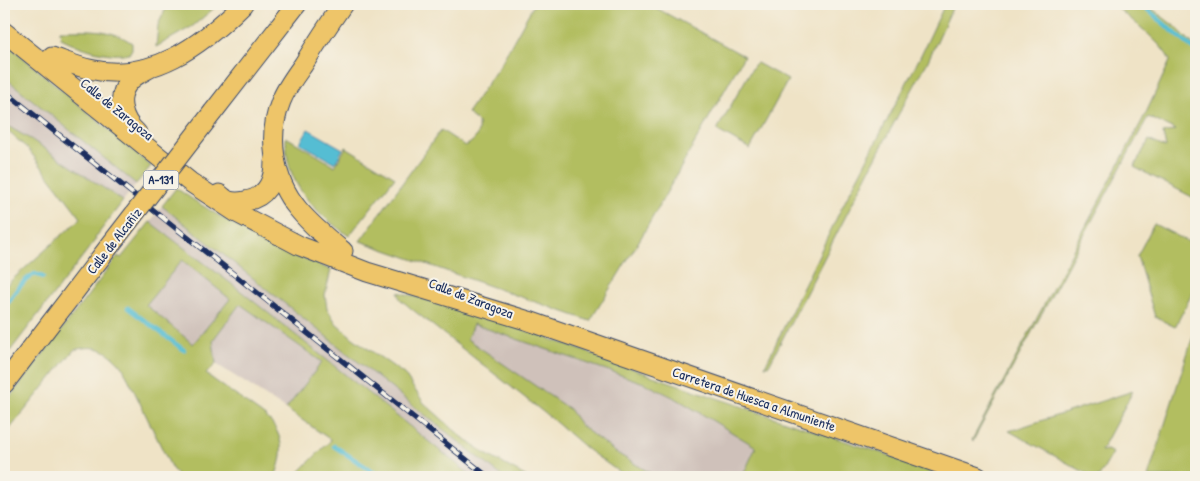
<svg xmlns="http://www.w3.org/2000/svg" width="1200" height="481" viewBox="0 0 1200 481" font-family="'Patrick Hand',sans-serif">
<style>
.industrial{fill:#cfc1ba}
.green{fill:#b2be60;stroke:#66765f;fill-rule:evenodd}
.water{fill:#55bdd3;stroke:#387698}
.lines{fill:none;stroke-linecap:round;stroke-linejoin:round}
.stream{stroke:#55bdd3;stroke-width:4.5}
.major-casing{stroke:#3b4a6e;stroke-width:21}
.major{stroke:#eec569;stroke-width:19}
.rail-casing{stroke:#1b2f5e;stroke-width:5.5}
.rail{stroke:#f7f3e8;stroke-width:4;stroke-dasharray:11;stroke-linecap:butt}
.major-bridge-casing{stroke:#3b4a6e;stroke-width:21;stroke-linecap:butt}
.major-bridge{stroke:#eec569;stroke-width:19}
.labels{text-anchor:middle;stroke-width:4;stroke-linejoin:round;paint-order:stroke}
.shield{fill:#f7f3e8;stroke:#5d6a87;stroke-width:1}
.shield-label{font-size:12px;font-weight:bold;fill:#1b2f5e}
.street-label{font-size:14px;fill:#1b2f5e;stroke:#f7f3e8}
</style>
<rect width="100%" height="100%" fill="#f7f3e8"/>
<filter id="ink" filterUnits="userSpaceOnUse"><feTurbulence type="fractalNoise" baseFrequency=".02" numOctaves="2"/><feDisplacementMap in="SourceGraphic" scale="10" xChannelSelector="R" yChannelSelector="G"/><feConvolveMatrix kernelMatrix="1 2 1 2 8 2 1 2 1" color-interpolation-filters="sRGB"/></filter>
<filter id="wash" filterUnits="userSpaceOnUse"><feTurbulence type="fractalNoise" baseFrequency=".0096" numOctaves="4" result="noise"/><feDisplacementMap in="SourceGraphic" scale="20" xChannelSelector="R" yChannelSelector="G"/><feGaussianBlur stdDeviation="1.12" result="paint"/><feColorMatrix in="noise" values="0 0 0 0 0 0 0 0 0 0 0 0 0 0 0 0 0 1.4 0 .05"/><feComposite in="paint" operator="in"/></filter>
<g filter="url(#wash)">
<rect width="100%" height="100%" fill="#efe3c6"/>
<path class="industrial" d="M4 77 136 184 123 201 32 140 4 124Z
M162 206 290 307 503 477H473L237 288 150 222Z
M182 260 230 299 193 344 146 305Z
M240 304 322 362 286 409 216 364 212 340Z
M473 324 644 383 677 399 756 447 742 477H657L615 452 580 425 569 409 467 339Z"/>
<path class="green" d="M168 4H219L193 26 156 47 158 25Z
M534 4H649L744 56 642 236 590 321 360 241 441 130 465 146C477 140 479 134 478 122L467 113 500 65Z
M945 4H954L927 63 896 119 769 365 765 366 840 211 919 59Z
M1112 4H1146L1177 28 1196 47V199L1134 167 1149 140 1166 148 1163 133 1176 130 1148 117 973 441 972 440 1145 115 1170 61C1165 45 1126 15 1112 4Z
M60 30C86 30 109 27 132 43V49L129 54C103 56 83 49 61 38Z
M4 41 151 166 136 184 4 77Z
M757 63 788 80 750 149 718 131V128L754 65Z
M4 124 32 140 123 201 95 238 96 239 4 359V287L81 218 28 149 4 128Z
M286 137 335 166 346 147 395 177 349 236C314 212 284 183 286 137Z
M176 188C224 222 276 247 331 270L325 295 327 308 336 323 353 338 404 374 424 403 461 436 484 453 527 477H503L162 206Z
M150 222 237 288 473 477H294L331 440 286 409 322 362 240 304 213 340 216 364 206 374 267 418C285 436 284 455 275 477H178L171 467 122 366C107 349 96 344 74 350L4 436V405L118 256 121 258ZM182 260 230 299 193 344 146 305Z
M1154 224 1193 244 1196 258V286L1175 327 1155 317 1137 256Z
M398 292C484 313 567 345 650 375 742 407 835 438 928 468L938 477H742L756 447 677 399 644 383 473 324 467 339 569 409 580 425 615 452 657 477H626L588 450 552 419 413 310 400 299Z
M1196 327V477H1148L1193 336Z
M1133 391 1101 451 1107 450 1113 453 1099 477H1093L1009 431Z"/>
<path class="water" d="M308 129 343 149 335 163 300 143Z"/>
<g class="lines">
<path class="stream" d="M1141 4 1196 51
M4 308C13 295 21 281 35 274L43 277
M128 308 184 350
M334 446 381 477
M633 474 640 477"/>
</g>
</g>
<g filter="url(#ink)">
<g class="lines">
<g class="major-casing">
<path id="major" d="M4 32 190 182 237 213 300 246 367 272 529 321 978 477
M52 57C64 61 76 66 89 69 151 84 202 45 243 4
M213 112 297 4
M137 133C122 120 115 96 130 81 135 75 143 72 150 68
M219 194C222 196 226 200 229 201 233 202 240 202 245 201 266 198 274 182 274 162
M343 251C327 238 311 225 298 209 273 179 267 136 281 101 286 88 295 76 303 65 316 44 329 24 343 4
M4 384 108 248"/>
</g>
<use href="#major" class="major"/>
<g class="rail-casing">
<path id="rail" d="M4 91 488 477"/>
</g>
<use href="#rail" class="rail"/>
<g class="major-bridge-casing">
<path id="major-bridge" d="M108 248 213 112"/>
</g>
<use href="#major-bridge" class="major-bridge"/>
</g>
</g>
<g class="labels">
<rect class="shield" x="143.5" y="170.5" width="35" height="19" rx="4"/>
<g class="shield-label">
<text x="161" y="184">A-131</text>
</g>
<g class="street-label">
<text transform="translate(117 109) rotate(39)" y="5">Calle de Zaragoza</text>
<text transform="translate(114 241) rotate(-52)" y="5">Calle de Alcañiz</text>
<text transform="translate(471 298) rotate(21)" y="5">Calle de Zaragoza</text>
<text transform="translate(754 399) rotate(19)" y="5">Carretera de Huesca a Almuniente</text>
</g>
</g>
<rect width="1200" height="481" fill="none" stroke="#f7f3e8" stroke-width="20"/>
</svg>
